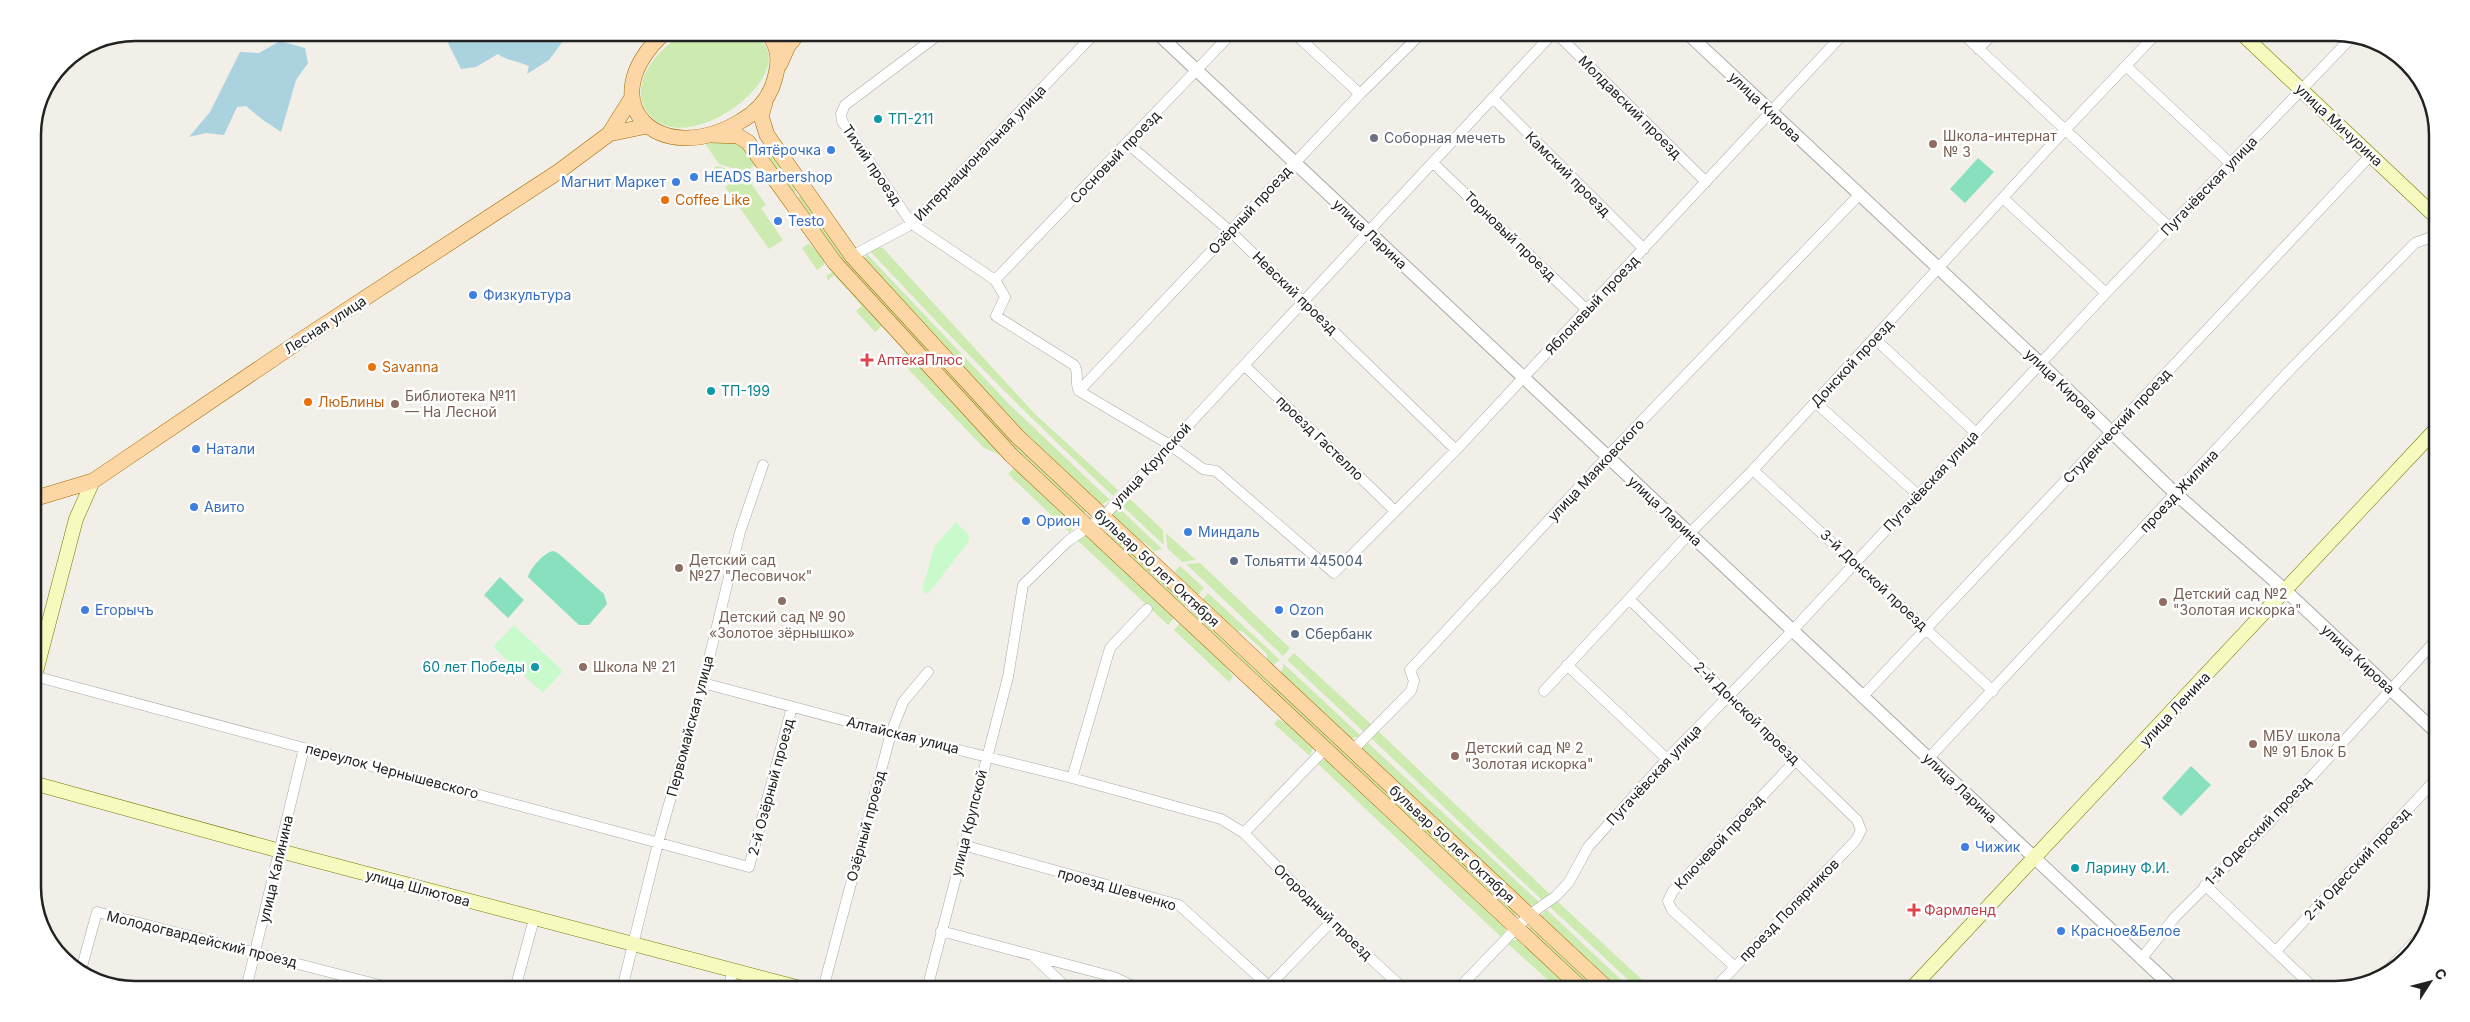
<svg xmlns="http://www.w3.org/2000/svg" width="2470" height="1022" viewBox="0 0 2470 1022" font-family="Inter,sans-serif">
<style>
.grass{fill:#cdebb0}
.park{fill:#c8facc}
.pitch{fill:#88e0be}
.water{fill:#aad3df}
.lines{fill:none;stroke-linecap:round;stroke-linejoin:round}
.minor-casing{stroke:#a9a9a9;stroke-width:11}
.tertiary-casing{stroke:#a9a9a9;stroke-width:14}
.secondary-casing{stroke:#707d05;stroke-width:15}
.primary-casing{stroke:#a06b00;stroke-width:16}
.minor{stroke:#fff;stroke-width:10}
.tertiary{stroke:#fff;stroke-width:12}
.secondary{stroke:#f7fabf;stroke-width:14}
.primary{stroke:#fcd6a4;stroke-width:15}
.culture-dot{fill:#0f9aa8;stroke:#fff;stroke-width:2}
.worship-dot{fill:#6b7280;stroke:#fff;stroke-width:2}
.education-dot{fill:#8d6e63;stroke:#fff;stroke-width:2}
.shop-dot{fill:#3f7fe0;stroke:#fff;stroke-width:2}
.food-dot{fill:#e8710a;stroke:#fff;stroke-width:2}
.health-dot{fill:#e0444e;stroke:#fff;stroke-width:2}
.service-dot{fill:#5c6f8a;stroke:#fff;stroke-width:2}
.labels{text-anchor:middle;stroke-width:5;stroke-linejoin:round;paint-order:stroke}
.street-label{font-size:14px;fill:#222;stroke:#fff}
.culture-label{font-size:14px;fill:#0d838f;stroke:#fff;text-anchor:start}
.education-label{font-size:14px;fill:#785e54;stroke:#fff;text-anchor:start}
.worship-label{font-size:14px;fill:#5b616d;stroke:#fff;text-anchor:start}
.shop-label{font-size:14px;fill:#366cbe;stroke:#fff;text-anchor:start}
.food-label{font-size:14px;fill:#c56008;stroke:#fff;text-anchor:start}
.health-label{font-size:14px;fill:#be3a42;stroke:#fff;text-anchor:start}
.service-label{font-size:14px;fill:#4e5e75;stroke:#fff;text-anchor:start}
.rim{fill:none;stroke:#222;stroke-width:2.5}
</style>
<rect width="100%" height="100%" fill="#f2efe9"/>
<path class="grass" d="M686 33C705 32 728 29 747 32 752 33 757 37 760 40 799 73 698 153 655 120 620 92 657 47 686 33Z
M712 140 742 144 758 163 747 171 745 169 742 171 719 164 704 142Z
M765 145 797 190 793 193 763 149Z
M717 166 740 173 723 184 712 169Z
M742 175 746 176 766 205 761 208 783 240 769 249 725 187Z
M801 195 1087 510 1086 512 1083 513 1012 447 841 262 796 198Z
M809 243 824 259V265L817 270 802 248Z
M877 247 883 248 1034 413 1118 490 1113 496C1028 417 949 336 870 251Z
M867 254 1010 405 1110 500 1100 505 1037 448 864 260Z
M834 272 908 353 906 357 899 358 905 352 882 326 875 332 856 311 862 306 834 275 827 281V275Z
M914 359 1003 456 984 448 909 370V362Z
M1016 466 1075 524 1070 533 1008 474Z
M1126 499 1131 500 1163 530 1164 545 1119 503Z
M1117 506 1162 549 1154 551 1145 543 1131 536 1112 515Z
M1109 531 1188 604 1183 609 1106 533Z
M1166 533 1196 560 1182 562 1167 548Z
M1084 536 1091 537 1176 616 1168 625 1077 540Z
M1200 563 1290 648 1283 656 1186 564Z
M1180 566 1204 588 1196 597 1175 571Z
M1208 593 1280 660 1272 665 1267 662V654L1242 631 1234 632 1201 601Z
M1193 609 1517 914V915L1514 917 1188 614Z
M1182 621 1223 661 1233 677 1229 682 1174 630Z
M1294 653 1372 725 1365 733 1287 660Z
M1284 664 1361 736 1350 739 1280 674Z
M1278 719 1296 728 1313 748 1310 756 1274 724Z
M1378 731 1552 896 1543 901 1371 738Z
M1366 741 1540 903 1529 906 1359 749Z
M1323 760H1328L1505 926V932L1501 937 1317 763Z
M1556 900 1652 989H1638L1549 906Z
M1546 909 1631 989H1615L1543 922 1541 916Z
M1532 927 1600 989H1591L1529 932V928Z
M1513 940H1520L1574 989H1558L1508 944Z"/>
<path class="park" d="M956 522 969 535V541L928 594 922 591 934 547Z
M514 625 563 671 543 693 493 647Z"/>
<path class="pitch" d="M1978 158 1994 172 1965 203 1950 189Z
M553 551 558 553 604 594 607 604 589 625H579L528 577C530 568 544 553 553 551Z
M500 577 524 600 508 618 484 595Z
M2191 766 2211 785 2181 816 2162 798Z"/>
<path class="water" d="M443 33V32L569 33 549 60 527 74 529 66C518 61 507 61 498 54L476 67 461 69Z
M280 41 305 48 308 63 296 80 281 132 263 120 246 106 237 107 224 135 206 133 189 137 210 112 240 52 259 53Z"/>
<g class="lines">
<g class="minor-casing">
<path id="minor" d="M942 32 845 105 841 114 842 121 912 224 995 280 1005 297 996 316 1074 365C1080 373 1074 383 1079 391L1170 445 1203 469 1216 471 1334 573 1456 450 1845 32
M1293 32 1360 94
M1555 32 1706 182
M1961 32 2169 227
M1978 49 1995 32
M2126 66 2230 163
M1493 98 1644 249
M1128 144 1230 231 1456 450
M1433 163 1587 310
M2003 198 2106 293
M852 256 912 224 1096 32
M995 280 1233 32
M1875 339 1976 433
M1244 365 1395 511
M1079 391 1360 94 1423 32
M1815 402 1917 494
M1753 470 1993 691
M1629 599 1857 820 1861 830 1856 840 1714 989
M1567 665 1667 759
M34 676 749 867 792 707
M703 683 891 733 1072 778 1221 819 1244 833 1331 922 1404 989
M1544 691 1689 534 1753 470 2065 130 2158 32
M1862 697 2371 155
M1352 751 1411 691 1414 681 1410 670 1607 457 1859 195
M1928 759 2289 371 2415 243 2437 235
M1072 778 1110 648 1147 609
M1244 833 1325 749
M963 845 1179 905 1272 989
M2205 885 2315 989
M941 931 1114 977 1139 989
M2276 951 2437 778
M1034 957 1068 989
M2141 959 2175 917 2270 822 2437 639
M1734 966 1672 910 1668 901 1673 891 1796 760
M81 970 97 912 395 989
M2383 975 2430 926
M246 989 304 748
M515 989 534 919
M622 989 658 843 703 683 740 532 763 465
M728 989 733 970
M823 989 891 733 903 702 928 672
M927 989 1008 677 1023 585 1068 541 1102 518 1554 32
M1266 989 1331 922
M1458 989 1529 915 1556 896 1569 882 1588 847 1667 759 1792 631 2106 293 2353 36"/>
</g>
<g class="tertiary-casing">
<path id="tertiary" d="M1156 32 2174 989
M1686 32 2042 365 2176 494 2286 591 2437 733"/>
</g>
<g class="secondary-casing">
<path id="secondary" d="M2240 32 2437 218
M33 683 76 519 93 481
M33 783 280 851 804 989
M1911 989 2437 428"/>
</g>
<g class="primary-casing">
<path id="primary" d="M665 32C587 104 661 170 741 121 759 111 770 98 775 78 780 60 779 47 767 32
M780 64 788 46 799 32
M765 103 761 116 767 135 852 256 1017 436 1608 989
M609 134 647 126
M711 135 738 136 748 142 835 263 1011 455 1582 989
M33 499 93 481 304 338 558 172 609 134 631 99"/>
</g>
<use href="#minor" class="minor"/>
<use href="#tertiary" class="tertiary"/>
<use href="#secondary" class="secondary"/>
<use href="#primary" class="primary"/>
</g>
<g class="culture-dot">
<circle cx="878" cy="119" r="5"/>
<circle cx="711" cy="391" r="5"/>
<circle cx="535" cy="667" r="5"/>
<circle cx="2075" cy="868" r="5"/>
</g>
<circle class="worship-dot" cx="1374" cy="138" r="5"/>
<g class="education-dot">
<circle cx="1933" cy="144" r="5"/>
<circle cx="395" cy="404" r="5"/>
<circle cx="679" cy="568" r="5"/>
<circle cx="782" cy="601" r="5"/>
<circle cx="2163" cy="602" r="5"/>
<circle cx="583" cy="667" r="5"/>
<circle cx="2253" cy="744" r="5"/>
<circle cx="1455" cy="756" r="5"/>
</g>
<g class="shop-dot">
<circle cx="831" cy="150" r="5"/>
<circle cx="694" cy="177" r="5"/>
<circle cx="676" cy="182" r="5"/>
<circle cx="778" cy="221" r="5"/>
<circle cx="473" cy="295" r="5"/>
<circle cx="196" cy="449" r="5"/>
<circle cx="194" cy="507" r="5"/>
<circle cx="1026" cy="521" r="5"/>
<circle cx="1188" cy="532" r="5"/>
<circle cx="85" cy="610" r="5"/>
<circle cx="1279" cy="610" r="5"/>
<circle cx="1965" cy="847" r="5"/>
<circle cx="2061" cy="931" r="5"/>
</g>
<g class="food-dot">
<circle cx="665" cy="200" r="5"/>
<circle cx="372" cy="367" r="5"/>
<circle cx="308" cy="402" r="5"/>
</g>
<g class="health-dot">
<path d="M864.5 352.5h5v5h5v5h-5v5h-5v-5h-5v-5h5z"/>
<path d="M1911.5 902.5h5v5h5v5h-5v5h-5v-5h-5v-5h5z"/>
</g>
<g class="service-dot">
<circle cx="1234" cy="561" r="5"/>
<circle cx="1295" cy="634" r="5"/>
</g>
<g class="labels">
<g class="street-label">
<text transform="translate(1630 107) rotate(45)" y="5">Молдавский проезд</text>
<text transform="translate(1765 107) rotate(44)" y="5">улица Кирова</text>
<text transform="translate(2339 125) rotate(43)" y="5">улица Мичурина</text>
<text transform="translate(980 153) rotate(-46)" y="5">Интернациональная улица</text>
<text transform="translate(1115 157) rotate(-46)" y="5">Сосновый проезд</text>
<text transform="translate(872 165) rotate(56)" y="5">Тихий проезд</text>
<text transform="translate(1568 174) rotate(45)" y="5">Камский проезд</text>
<text transform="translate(2209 186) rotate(-46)" y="5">Пугачёвская улица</text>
<text transform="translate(1250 210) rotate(-47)" y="5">Озёрный проезд</text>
<text transform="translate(1370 234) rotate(43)" y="5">улица Ларина</text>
<text transform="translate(1510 236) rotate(44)" y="5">Торновый проезд</text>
<text transform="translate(1295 293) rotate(44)" y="5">Невский проезд</text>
<text transform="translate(1592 305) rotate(-47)" y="5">Яблоневый проезд</text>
<text transform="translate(325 325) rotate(-33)" y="5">Лесная улица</text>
<text transform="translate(1852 363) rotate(-47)" y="5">Донской проезд</text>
<text transform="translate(2061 384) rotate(44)" y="5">улица Кирова</text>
<text transform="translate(2117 426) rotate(-47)" y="5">Студенческий проезд</text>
<text transform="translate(1320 438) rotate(44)" y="5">проезд Гастелло</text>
<text transform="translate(1151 465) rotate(-47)" y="5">улица Крупской</text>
<text transform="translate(1596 470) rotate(-47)" y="5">улица Маяковского</text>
<text transform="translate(1931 481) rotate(-47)" y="5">Пугачёвская улица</text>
<text transform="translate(2179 491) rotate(-47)" y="5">проезд Жилина</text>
<text transform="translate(1665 511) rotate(43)" y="5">улица Ларина</text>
<text transform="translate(1157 568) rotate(43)" y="5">бульвар 50 лет Октября</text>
<text transform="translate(1874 580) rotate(43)" y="5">3-й Донской проезд</text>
<text transform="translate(2358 659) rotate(43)" y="5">улица Кирова</text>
<text transform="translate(2175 709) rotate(-47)" y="5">улица Ленина</text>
<text transform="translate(1747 713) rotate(44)" y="5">2-й Донской проезд</text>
<text transform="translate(690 726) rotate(-75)" y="5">Первомайская улица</text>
<text transform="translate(903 735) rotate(14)" y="5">Алтайская улица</text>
<text transform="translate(392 771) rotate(15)" y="5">переулок Чернышевского</text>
<text transform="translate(1654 775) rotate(-47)" y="5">Пугачёвская улица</text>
<text transform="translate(771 787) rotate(-75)" y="5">2-й Озёрный проезд</text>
<text transform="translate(1960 788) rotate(43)" y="5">улица Ларина</text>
<text transform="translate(969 823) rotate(-76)" y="5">улица Крупской</text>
<text transform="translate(866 826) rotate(-75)" y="5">Озёрный проезд</text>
<text transform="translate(2258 831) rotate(-46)" y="5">1-й Одесский проезд</text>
<text transform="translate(1719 842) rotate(-47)" y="5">Ключевой проезд</text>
<text transform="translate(1452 844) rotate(43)" y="5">бульвар 50 лет Октября</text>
<text transform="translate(2357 864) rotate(-47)" y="5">2-й Одесский проезд</text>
<text transform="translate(276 869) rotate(-77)" y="5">улица Калинина</text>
<text transform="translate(418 888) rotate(15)" y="5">улица Шлютова</text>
<text transform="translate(1117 889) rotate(16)" y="5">проезд Шевченко</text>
<text transform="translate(1789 910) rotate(-46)" y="5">проезд Полярников</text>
<text transform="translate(1323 912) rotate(44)" y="5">Огородный проезд</text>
<text transform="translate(202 939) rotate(14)" y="5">Молодогвардейский проезд</text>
</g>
<g class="culture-label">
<text x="888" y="124">ТП-211</text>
<text x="721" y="396">ТП-199</text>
<text x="525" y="672" text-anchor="end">60 лет Победы</text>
<text x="2085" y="873">Ларину Ф.И.</text>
</g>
<g class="education-label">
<text x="1943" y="141">Школа-интернат<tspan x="1943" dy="16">№ 3</tspan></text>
<text x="405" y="401">Библиотека №11<tspan x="405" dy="16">— На Лесной</tspan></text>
<text x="689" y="565">Детский сад<tspan x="689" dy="16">№27 "Лесовичок"</tspan></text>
<text x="2173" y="599">Детский сад №2<tspan x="2173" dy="16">"Золотая искорка"</tspan></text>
<text x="782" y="622" text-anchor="middle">Детский сад № 90<tspan x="782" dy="16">«Золотое зёрнышко»</tspan></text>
<text x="593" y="672">Школа № 21</text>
<text x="2263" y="741">МБУ школа<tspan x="2263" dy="16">№ 91 Блок Б</tspan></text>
<text x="1465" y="753">Детский сад № 2<tspan x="1465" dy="16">"Золотая искорка"</tspan></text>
</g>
<g class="worship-label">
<text x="1384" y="143">Cоборная мечеть</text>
</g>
<g class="shop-label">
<text x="821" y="155" text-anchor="end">Пятёрочка</text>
<text x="704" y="182">HEADS Barbershop</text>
<text x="666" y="187" text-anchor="end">Магнит Маркет</text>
<text x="788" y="226">Testo</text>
<text x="483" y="300">Физкультура</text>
<text x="206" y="454">Натали</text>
<text x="204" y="512">Авито</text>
<text x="1036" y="526">Орион</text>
<text x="1198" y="537">Миндаль</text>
<text x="95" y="615">Егорычъ</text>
<text x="1289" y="615">Ozon</text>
<text x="1975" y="852">Чижик</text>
<text x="2071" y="936">Красное&amp;Белое</text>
</g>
<g class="food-label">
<text x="675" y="205">Coffee Like</text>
<text x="382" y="372">Savanna</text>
<text x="318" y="407">ЛюБлины</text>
</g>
<g class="health-label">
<text x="877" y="365">АптекаПлюс</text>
<text x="1924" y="915">Фармленд</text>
</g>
<g class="service-label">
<text x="1244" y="566">Тольятти 445004</text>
<text x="1305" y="639">Сбербанк</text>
</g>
</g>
<path d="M0 0H2470V1022H0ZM135 41H2335A94 94 0 0 1 2429 135V887A94 94 0 0 1 2335 981H135A94 94 0 0 1 41 887V135A94 94 0 0 1 135 41Z" fill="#fff" fill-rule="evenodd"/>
<path class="rim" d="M135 41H2335A94 94 0 0 1 2429 135V887A94 94 0 0 1 2335 981H135A94 94 0 0 1 41 887V135A94 94 0 0 1 135 41Z"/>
<g transform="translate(2430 982) rotate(54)" stroke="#ffffff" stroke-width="4" paint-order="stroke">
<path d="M0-4L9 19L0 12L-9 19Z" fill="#222222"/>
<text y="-8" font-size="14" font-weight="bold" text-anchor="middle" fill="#222222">С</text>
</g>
</svg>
